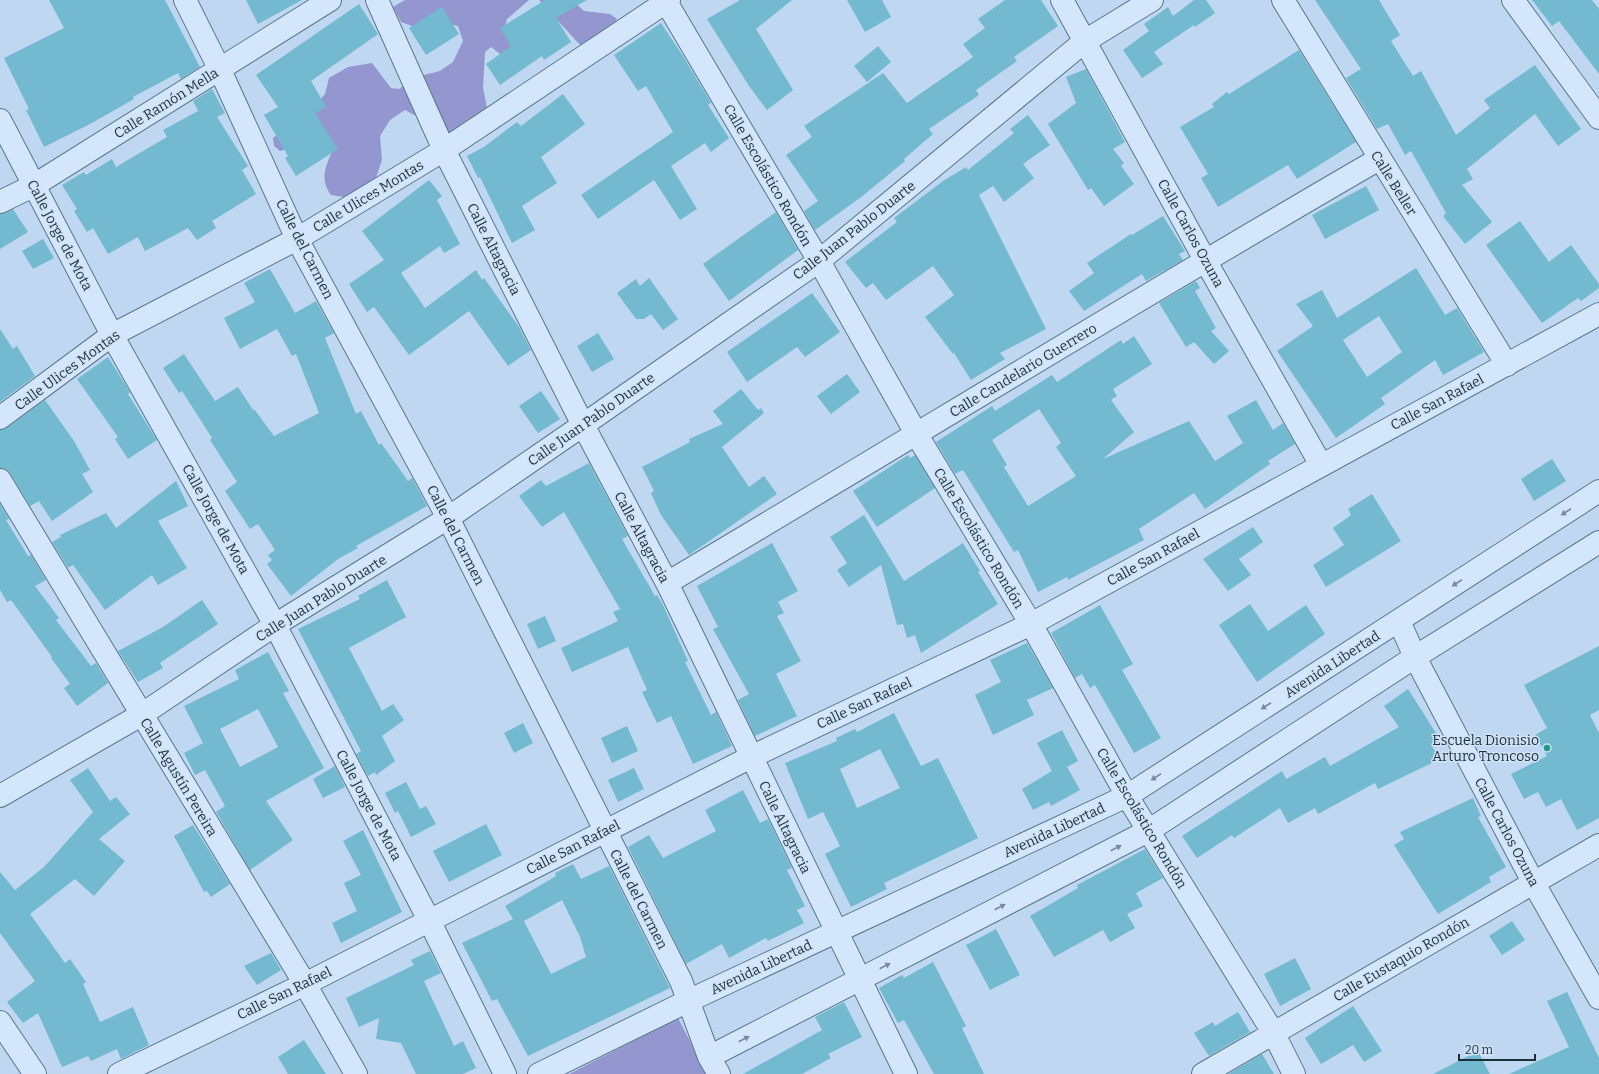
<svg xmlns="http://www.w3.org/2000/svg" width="1599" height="1074" viewBox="0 0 1599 1074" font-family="Bitter,serif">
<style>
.green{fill:#9396cf}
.building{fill:#73bad1;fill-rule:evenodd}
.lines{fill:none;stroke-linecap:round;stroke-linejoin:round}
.minor-casing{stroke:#57788a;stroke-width:24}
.minor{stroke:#d3e6fb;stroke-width:22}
.oneway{fill:#788b9a}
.poi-dot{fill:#239c86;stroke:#cfe2f7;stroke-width:1.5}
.labels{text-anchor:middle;stroke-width:3;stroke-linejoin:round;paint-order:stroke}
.street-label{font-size:14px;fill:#1c3039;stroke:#cfe2f7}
.poi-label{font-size:14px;fill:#1c3039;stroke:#cfe2f7;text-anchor:end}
</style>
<rect width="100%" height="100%" fill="#bfd7f0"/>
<path class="green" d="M405 0H529L507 19 505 27 515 48 509 61 491 47 485 52 483 88 488 113 450 134 405 110 390 120 380 136 382 160 376 178 350 198 331 195C319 179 326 166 333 149L313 140 280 151 274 146 273 138 315 106 325 94 329 78 348 67 372 63 391 88 399 89 416 77 440 71 453 62 463 41 458 26 442 22 415 27 401 22 393 7Z
M539 0H572L584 11 610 14 617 19 609 31 581 46Z
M678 1018 707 1074H569Z"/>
<path class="building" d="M49 0H165L200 67 181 79 178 73 133 97 134 99 92 123 44 147 26 110 29 109 4 58 64 28Z
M246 0H302L258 24Z
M545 0H587L556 18 571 42 544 60 542 56 500 85 486 64 511 46 500 28Z
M740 0H792L756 29 793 90 767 110 749 86 707 19Z
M847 0H882L891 17 865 32Z
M1005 0H1041L1058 26 1014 57 1017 61 976 90 979 95 929 129 933 134 904 159 905 161 860 198 815 230 804 211 818 201 786 155 812 137 804 126 883 73 907 103 973 57 963 44 985 28 978 19Z
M1194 0H1206L1215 13 1195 27 1194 25 1154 52 1163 64 1142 78 1123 50 1149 31 1144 24 1168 7 1173 16Z
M1315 0H1379L1400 35 1391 41 1413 76 1421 71 1456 135 1490 108 1484 100 1535 65 1581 129 1558 146 1535 114 1467 169 1473 179 1462 185 1492 222 1465 244 1443 216 1446 213 1411 151 1405 155 1388 124 1377 129 1346 78 1361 69Z
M1532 0H1592L1599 9V74L1559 21 1552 26Z
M359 4 378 34 311 81 326 107 315 113 338 149 296 176 285 158 288 156 264 115 278 107 256 75Z
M442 7 459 34 426 55 409 28Z
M661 23 683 56 711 103 708 105 729 138 711 152 705 143 671 166 697 209 680 220 654 180 598 219 581 195 673 132 646 86 638 91 614 55Z
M878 46 891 62 867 82 854 66Z
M1299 50 1356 142 1297 179 1288 165 1218 207 1201 178 1208 174 1180 127 1214 107 1212 104 1227 92 1229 94Z
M1086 69 1125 142 1113 149 1124 163 1121 166 1134 184 1104 206 1091 188 1088 190 1048 124 1076 103 1066 77Z
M212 89 225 113 217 117 248 166 242 170 256 194 212 221 216 228 197 240 188 228 145 251 138 237 108 254 93 228 87 232 74 211 77 209 62 185 84 172 86 175 112 159 116 167 167 137 163 130 198 111 193 101Z
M563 94 585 124 541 157 557 183 522 206 535 230 512 243 480 177 478 178 467 156 484 147 517 122 521 126Z
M1028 115 1050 145 1023 164 1034 178 1004 202 993 186 979 195 1046 329 1000 353 1005 359 971 380 954 353 953 354 925 317 954 295 933 266 886 300 873 283 866 288 845 262 897 222 894 218 943 181 966 167 968 170 1014 133 1010 129Z
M429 180 442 196 437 200 460 244 444 253 440 246 401 273 425 308 476 270 482 280 484 278 519 327 531 350 508 366 469 311 409 355 374 307 367 312 349 284 384 260 362 231Z
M1366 186 1379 210 1325 239 1312 215Z
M13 209 28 232 0 249V214Z
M776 212 798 250 729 301 703 264Z
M1163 216 1185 251 1179 254 1183 260 1146 281 1142 274 1084 311 1069 291 1094 273 1087 263 1131 234 1132 235Z
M1520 221 1549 262 1571 245 1599 284V288L1581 301 1578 298 1542 323 1486 245Z
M43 239 54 258 33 269 22 251Z
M1416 268 1445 315 1457 308 1484 352 1443 375 1435 360 1381 398 1385 404 1336 438 1277 351 1313 326 1296 304 1322 290 1337 318ZM1379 316 1402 352 1367 377 1343 340Z
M270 269 295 313 316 301 334 333 325 338 356 414 361 411 379 445 381 443 408 481 412 478 427 506 356 546 358 548 338 559 291 596 267 564 272 560 268 555 275 550 258 524 250 529 225 491 237 482 210 440 212 438 182 391 179 393 163 368 184 354 215 401 238 387 253 410 254 409 274 436 319 413 296 354 292 356 277 329 240 349 224 318 255 302 244 283Z
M649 278 678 319 663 330 651 314 644 319H636L617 293 636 279 640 286Z
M1196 281 1200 288 1195 291 1216 328 1211 331 1229 351 1214 364 1194 342 1186 347 1159 303Z
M812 293 840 332 805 357 797 347 747 382 727 352Z
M0 329 13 349 17 346 35 376 0 402Z
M598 333 614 359 592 372 577 346Z
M1134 336 1152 364 1113 389 1117 396 1111 400 1134 432 1103 459 1189 421 1215 461 1243 443 1227 416 1256 400 1273 430 1283 423 1295 444 1268 461 1270 464 1205 509 1194 493 1139 529 1144 540 1068 580 1067 577 1038 592 1018 550 1014 552 963 470 955 474 936 442 992 406 995 411 1052 375 1057 382 1121 340 1123 344ZM1039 409 1061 443 1056 447 1076 476 1028 506 1004 467 1007 465 992 440Z
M108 357 130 392 128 394 157 440 128 459 115 439 118 437 77 379Z
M847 374 860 392 831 414 817 396Z
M741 389 758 410 761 408 764 413 722 447 749 487 764 476 777 494 689 555 661 515 651 493 654 491 642 467 690 442 689 439 723 424 713 411Z
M541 391 560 419 538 433 519 406Z
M45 400 74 441 90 470 82 474 93 492 52 521 39 501 30 506 10 473 6 469 0 468V430L7 428Z
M908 455 910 458 915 455 935 488 877 527 853 491Z
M1552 459 1566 481 1534 501 1521 479Z
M589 463 628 536 622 539 655 596 657 595 663 605 688 661 685 662 711 715 716 712 732 746 693 764 671 716 657 723 642 692 647 690 628 647 572 672 561 648 618 621 613 612 620 609 564 512 542 527 519 496 541 480 546 486Z
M176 481 188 506 158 521 187 568 158 585 152 575 105 610 73 565 68 568 52 542 61 537 60 535 106 513 116 528Z
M1372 494 1401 541 1326 587 1313 565 1344 545 1333 528 1351 515 1348 509Z
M0 504 9 519 6 520 28 556 31 555 46 580 35 586 59 618 56 620 91 666 96 663 108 683 77 706 64 688 70 684 51 658 52 657 11 600 7 602 0 590Z
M864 515 904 581 963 543 980 571 978 572 998 604 921 653 915 635 907 638 903 624 897 625 881 565 849 587 837 570 847 563 830 537Z
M1253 527 1263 542 1239 559 1251 575 1228 591 1203 559Z
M772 543 798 591 778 602 784 613 777 616 801 661 776 674 797 716 755 736 738 700 749 694 713 629 718 627 697 586Z
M387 580 406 617 349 648 382 711 393 704 404 720 382 736 395 761 376 775 375 772 368 776 356 754 361 751 298 629 360 599 358 596Z
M202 600 218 624 160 663 163 668 138 682 118 651 163 627Z
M1250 604 1268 631 1306 605 1325 634 1257 682 1219 625Z
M1100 605 1133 664 1122 670 1161 738 1134 753 1095 685 1090 688 1082 674 1075 678 1051 633Z
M545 616 556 641 538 649 527 624Z
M1027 643 1053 688 1027 700 1034 715 993 735 975 695 1001 682 990 660Z
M1599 646V710L1590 715 1599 733V818L1577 830 1561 799 1546 807 1538 792 1524 799 1511 774 1547 756 1535 735 1547 728 1524 685Z
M268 652 289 691 283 693 324 768 266 801 293 840 250 870 216 812 225 806 205 770 195 775 184 753 203 743 184 706 239 679 235 670ZM258 709 278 747 240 767 220 729Z
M1408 689 1441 741 1432 746 1440 759 1378 789 1375 783 1318 814 1315 808 1288 823 1280 808 1234 838 1232 835 1197 858 1182 836 1282 771 1286 779 1325 757 1330 766 1399 727 1384 706Z
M894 713 921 766 938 758 978 838 884 883 887 889 851 907 825 854 840 846 823 812 808 819 785 763 837 741 836 738 855 729 857 732ZM880 749 900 788 857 808 840 769Z
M523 723 533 743 514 753 504 733Z
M627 726 638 751 612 763 601 738Z
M1062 730 1078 761 1067 767 1080 790 1051 806 1049 802 1033 810 1022 789 1052 771 1037 743Z
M335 766 345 787 323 798 313 779Z
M88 768 110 801 116 797 130 814 99 839 125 861 94 896 75 879 30 914 65 963 70 959 86 982 83 984 100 1022 133 1007 149 1045 121 1059 117 1049 91 1061 88 1056 62 1067 38 1013 23 1023 7 1002 35 981 0 933V872L15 890 44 867 93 812 70 780Z
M634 768 644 789 618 802 608 780Z
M406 782 420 809 426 806 436 824 411 837 398 811 395 813 385 793Z
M743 790 760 823 768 819 792 868 787 870 805 906 797 910 804 923 768 941 766 938 729 958 722 944 686 964 628 847 649 835 663 858 716 831 705 810Z
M1473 798 1481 816 1478 817 1506 867 1489 877 1491 882 1438 914 1394 845 1404 839 1400 832Z
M486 824 502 855 449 882 433 851Z
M193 825 230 884 211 897 207 891 204 892 174 836Z
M363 830 402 912 341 943 332 923 357 911 344 883 361 875 343 841Z
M1145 849 1163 878 1136 893 1143 906 1127 914 1135 928 1110 942 1103 930 1054 957 1030 916 1078 888 1077 885Z
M573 864 581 879 609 866 670 988 528 1056 497 999 492 1001 462 943 513 919 505 906 556 876 555 873ZM562 900 580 937 586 957 551 974 524 921Z
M1512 921 1525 940 1502 955 1489 936Z
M996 929 1020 975 990 990 966 945Z
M430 951 441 973 424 981 454 1046 463 1041 476 1068 463 1074H416L401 1043 376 1039 379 1018 359 1027 346 998 414 965 411 960Z
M271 953 281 970 257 985 244 966Z
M1295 958 1311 989 1280 1006 1264 974Z
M933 962 966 1026 962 1028 984 1074H934L904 1020 898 1023 879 988 902 975 904 978Z
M1567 992 1599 1058V1074H1509L1569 1047 1547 1001Z
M844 1002 862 1037 828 1054 831 1058 802 1074H743L822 1030 815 1017Z
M1353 1006 1382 1051 1364 1062 1353 1045 1321 1064 1305 1038Z
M1238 1012 1250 1032 1209 1056 1194 1033 1213 1022 1215 1026Z
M304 1040 326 1074H288L278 1057Z
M1478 1051 1490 1074H1433Z
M1262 1054 1274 1074H1228Z"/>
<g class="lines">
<g class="minor-casing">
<path id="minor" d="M185 0 220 70 297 239 448 518 681 981 709 1057 719 1074
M377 0 444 150 583 425 667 583 906 1074
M665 0 819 261 917 435 1031 624 1127 796 1274 1034 1294 1074
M1062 0 1205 260 1321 465
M1283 0 1507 365
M1513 0 1599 118
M0 120 112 335 275 625 429 920 505 1074
M0 202 33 186 330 0
M0 418 112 335 297 239 444 150 669 0
M0 480 305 984 356 1074
M667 583C905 442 1140 297 1379 159
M1399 621 1415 657 1533 882 1599 998
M0 796 141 715 275 625 448 518 583 425 819 261 1085 41 1152 0
M0 1022 35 1074
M709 1057 1148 831 1415 657 1599 542
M119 1074 305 984 751 757 1031 624 1599 314
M539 1074 688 1001 1127 796 1599 491
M1203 1074 1599 845"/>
</g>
<use href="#minor" class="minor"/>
</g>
<defs><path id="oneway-solid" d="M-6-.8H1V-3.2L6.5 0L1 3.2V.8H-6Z"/></defs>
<g class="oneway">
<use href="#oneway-solid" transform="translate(1566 512) rotate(147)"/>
<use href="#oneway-solid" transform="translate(1457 583) rotate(147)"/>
<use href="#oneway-solid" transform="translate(1266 706) rotate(147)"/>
<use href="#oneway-solid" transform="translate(1156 777) rotate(147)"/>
<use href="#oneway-solid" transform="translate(1116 848) rotate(-27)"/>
<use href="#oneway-solid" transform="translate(1000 907) rotate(-27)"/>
<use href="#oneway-solid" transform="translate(885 966) rotate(-27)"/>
<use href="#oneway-solid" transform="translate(744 1039) rotate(-27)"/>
</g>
<circle class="poi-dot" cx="1547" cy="748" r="4"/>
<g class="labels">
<g class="street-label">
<text transform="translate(166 103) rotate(-32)" y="5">Calle Ramón Mella</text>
<text transform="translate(768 175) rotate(60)" y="5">Calle Escolástico Rondón</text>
<text transform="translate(1394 183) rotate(58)" y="5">Calle Beller</text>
<text transform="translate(368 196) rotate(-31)" y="5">Calle Ulices Montas</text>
<text transform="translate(854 230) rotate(-38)" y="5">Calle Juan Pablo Duarte</text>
<text transform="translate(1191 233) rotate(61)" y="5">Calle Carlos Ozuna</text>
<text transform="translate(60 235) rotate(62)" y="5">Calle Jorge de Mota</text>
<text transform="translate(305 249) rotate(63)" y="5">Calle del Carmen</text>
<text transform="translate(494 249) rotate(63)" y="5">Calle Altagracia</text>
<text transform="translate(67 370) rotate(-36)" y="5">Calle Ulices Montas</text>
<text transform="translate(1023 370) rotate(-31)" y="5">Calle Candelario Guerrero</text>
<text transform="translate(1437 402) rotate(-28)" y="5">Calle San Rafael</text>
<text transform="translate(591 419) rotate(-35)" y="5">Calle Juan Pablo Duarte</text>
<text transform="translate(216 519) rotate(61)" y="5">Calle Jorge de Mota</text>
<text transform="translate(456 535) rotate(63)" y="5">Calle del Carmen</text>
<text transform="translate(642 537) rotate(62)" y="5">Calle Altagracia</text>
<text transform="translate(979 538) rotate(59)" y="5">Calle Escolástico Rondón</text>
<text transform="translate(1153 557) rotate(-29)" y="5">Calle San Rafael</text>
<text transform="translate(321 598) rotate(-32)" y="5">Calle Juan Pablo Duarte</text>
<text transform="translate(1332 664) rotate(-33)" y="5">Avenida Libertad</text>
<text transform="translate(864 703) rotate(-25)" y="5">Calle San Rafael</text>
<text transform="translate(179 777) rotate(59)" y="5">Calle Agustín Pereira</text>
<text transform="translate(369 805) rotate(62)" y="5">Calle Jorge de Mota</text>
<text transform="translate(1142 818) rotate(59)" y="5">Calle Escolástico Rondón</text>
<text transform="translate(785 827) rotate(64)" y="5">Calle Altagracia</text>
<text transform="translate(1054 830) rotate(-25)" y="5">Avenida Libertad</text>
<text transform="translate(1507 832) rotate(62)" y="5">Calle Carlos Ozuna</text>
<text transform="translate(573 847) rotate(-27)" y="5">Calle San Rafael</text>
<text transform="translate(639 899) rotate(63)" y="5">Calle del Carmen</text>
<text transform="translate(1401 959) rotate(-30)" y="5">Calle Eustaquio Rondón</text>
<text transform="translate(761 967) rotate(-25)" y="5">Avenida Libertad</text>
<text transform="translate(284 993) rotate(-26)" y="5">Calle San Rafael</text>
</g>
<g class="poi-label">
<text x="1539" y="745">Escuela Dionisio<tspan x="1539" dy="16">Arturo Troncoso</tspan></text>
</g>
</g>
<path d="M1459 1054v6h76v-6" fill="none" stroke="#1c3039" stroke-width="2"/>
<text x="1465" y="1054" font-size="12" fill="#1c3039" stroke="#cfe2f7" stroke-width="3" paint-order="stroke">20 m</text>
</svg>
